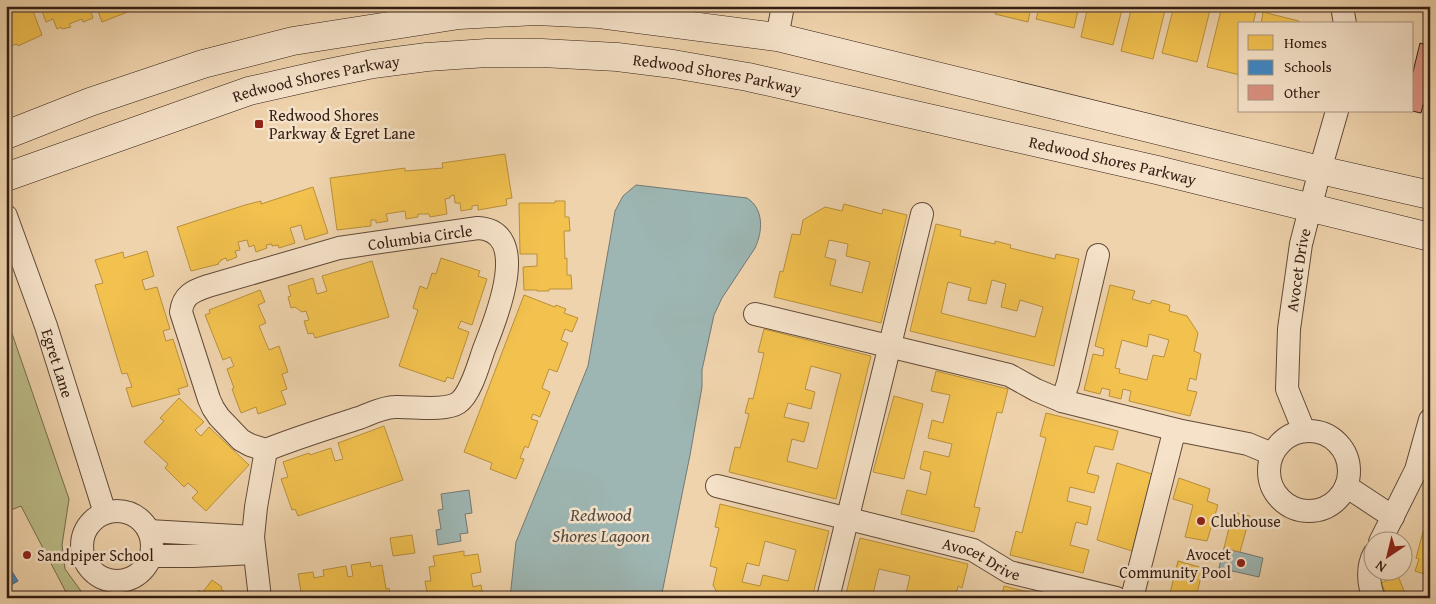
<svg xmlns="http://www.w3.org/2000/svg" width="1436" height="604" viewBox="0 0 1436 604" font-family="'Gentium Book Plus',serif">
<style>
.green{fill:#bbbc88;stroke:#776c4d}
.water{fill:#9db6b3;stroke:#737973}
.homes{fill:#f2c14e;stroke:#b9903c;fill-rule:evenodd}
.schools{fill:#3f88c5;stroke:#3b688f}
.building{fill:#da8f7f;stroke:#331d12}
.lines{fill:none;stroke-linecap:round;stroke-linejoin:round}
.street-casing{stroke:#624a38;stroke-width:24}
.secondary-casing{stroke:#331d12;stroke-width:29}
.street{stroke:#f5e2c9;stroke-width:22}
.secondary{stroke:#f5e2c9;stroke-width:28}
.poi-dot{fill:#8f2418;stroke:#f5e2c9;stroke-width:2}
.labels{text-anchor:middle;stroke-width:5;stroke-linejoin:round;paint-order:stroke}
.street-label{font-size:16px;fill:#331d12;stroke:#f5e2c9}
.poi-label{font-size:16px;fill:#331d12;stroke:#f5e2c9;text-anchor:start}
.water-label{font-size:18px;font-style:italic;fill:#534b42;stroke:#f5e2c9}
</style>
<rect width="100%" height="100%" fill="#efd3ac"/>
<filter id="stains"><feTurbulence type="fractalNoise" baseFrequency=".004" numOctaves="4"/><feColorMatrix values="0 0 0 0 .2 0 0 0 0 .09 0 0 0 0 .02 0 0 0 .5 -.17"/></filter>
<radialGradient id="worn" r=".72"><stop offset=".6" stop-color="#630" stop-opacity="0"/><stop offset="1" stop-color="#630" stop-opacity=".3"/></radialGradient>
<path class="green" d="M6 316 69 499 62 545 65 569 86 598H69L21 506 6 512Z"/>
<path class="water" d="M636 185 747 198C764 209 763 231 755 248L722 298 714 315 702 370V387L690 455 661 598H510L516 542 588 366 615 211 623 196Z
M469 490 472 513 465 514 468 533 460 534 461 541 438 545 436 530 441 529 438 510 443 509 441 494Z
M1224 548 1263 558 1259 577 1219 568Z"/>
<path class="homes" d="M6 6H31L42 35 18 46 17 44 6 47Z
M40 6H89L93 18 83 22 82 19 69 24 71 27 62 29 61 27 57 29 53 19 46 22Z
M96 6H143L102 22Z
M997 6H1031L1028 22 995 14Z
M1040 6H1079L1074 28 1036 19Z
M1088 6H1123L1113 45 1081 37Z
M1132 6H1166L1153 59 1121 51Z
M1174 6H1211L1197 62 1162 53Z
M1222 6H1236L1256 11 1253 24H1240V75L1207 67Z
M1263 12 1299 21 1298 24H1261Z
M505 154 512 198 506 199 507 205 478 210V205L472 206V209L461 211 460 203H455L454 195 450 196V198L445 199 447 214 430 217 429 214H418V217L406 219 405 211 386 214 388 221 376 223V220H371V226L337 230 330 178 405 168V171L443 168 442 163Z
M313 187 328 233 305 240 301 225 290 228 295 243 279 248 278 245 272 246V244L266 245 267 248 256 252 254 245 249 247 247 240 238 242 240 250 235 251 237 257 227 261 226 258 221 260V261L218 263 219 264 191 271 177 227 245 205 261 201V204Z
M555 201H565V217H569L570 231H564L565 259 567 258V275H571L572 289H549V291H537V290H524L523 267 537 266V254H520L519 203H555Z
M844 204 882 214 883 209 907 215 881 323 774 297 780 271 783 272 792 234 800 235 803 220 825 207 842 211ZM829 240 848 244 846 256 870 262 862 293 830 285 836 260 825 257Z
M936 224 961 230 960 236 995 244V241L1011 245 1010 248 1055 259 1056 254 1079 259 1054 366 910 331ZM992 280 1006 284 1001 307 1017 311 1020 300 1043 307 1035 337 941 313 948 282 971 288 968 300 986 304Z
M147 251 154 276 142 280 145 290 157 287 170 329 163 331 166 341 173 339 188 386 178 389 180 394 132 407 126 388 132 387 127 373 122 374 95 285 103 283 95 260 123 252 124 258Z
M441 258 480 271 478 276 487 279 472 325 461 321 458 328 469 332 453 379 447 377 445 382 399 366 418 310 413 308 420 286 427 289 432 273 436 274Z
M372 261 389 317 315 338 313 333 308 334 304 321 309 320 306 311 302 312 295 307 291 308 288 297 291 296 288 286 313 278 317 294 327 291 322 276Z
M1110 285 1135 291 1132 299 1150 304 1152 300 1170 305 1169 311 1187 316 1198 333 1194 351 1201 354 1196 380 1190 378 1187 390 1197 392 1190 416 1129 401 1131 391 1123 389 1121 399 1109 396 1110 390 1102 388 1100 394 1084 390 1093 354 1103 356 1104 349 1095 346ZM1149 334 1169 340 1164 357 1153 355 1147 380 1119 373 1120 369 1115 368 1122 340 1147 347Z
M260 290 265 302 258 305 266 323 259 326 269 350 279 346 288 372 282 374 287 389 281 391 286 404 258 414 256 407 241 413 232 389 234 388 227 369 234 366 230 357 223 360 205 315 210 313 209 310Z
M524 295 555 307 556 305 566 309 564 313 578 318 572 332 565 329 561 340 568 343 557 372 549 369 542 388 550 392 540 417 533 414 531 419 538 421 528 448 525 446 520 458 524 459 516 479 490 469 492 463 464 452Z
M764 329 871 356 836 499 729 472 735 447 740 448 749 414 745 413 749 398 753 399 764 353 758 352ZM811 366 841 374 817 469 787 461 792 439 804 442 809 423 784 417 788 403 811 409 815 392 805 389Z
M936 371 1008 389 1002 413 997 412 974 507 980 508 974 532 901 514 907 490 926 495 931 472 920 469 924 451 949 457 952 444 928 438 932 420 943 423 950 395 931 391Z
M894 396 923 404 904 479 873 472Z
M179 398 204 422 195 430 201 436 209 427 249 465 206 511 192 498 198 492 188 483 184 487 165 468 168 464 144 442 164 421 160 418Z
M1046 413 1118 431 1113 450 1095 446 1087 473 1099 476 1094 493 1070 487 1067 501 1091 507 1087 525 1076 522 1070 545 1089 550 1083 573 1010 555 1016 531 1022 533 1046 438 1040 436Z
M384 426 403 480 298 516 295 509 292 510 281 479 288 477 283 462 309 453 310 455 331 448 335 461 343 459 338 443Z
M1117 463 1152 474 1132 551 1097 540Z
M1179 478 1210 489 1207 501 1218 505 1207 541 1185 537 1193 505 1173 499Z
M720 504 829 531 812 598H720L713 585 717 568 710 566 719 528 715 527ZM765 541 796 550 788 581 763 575 760 586 742 582 747 563 759 566Z
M1233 512 1250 516 1240 552 1224 548Z
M1430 524V576L1415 571 1419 559 1416 558 1423 532 1427 533Z
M412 535 415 553 393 556 390 538Z
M860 538 968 564 962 588 958 586 955 598H905L910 576 879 569 872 598H845Z
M464 551V556L478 554 481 572 471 574 473 587 481 585 483 598H428L425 581H431L429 567 435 566 433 556Z
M1178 561 1203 568 1196 598 1169 597Z
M370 562 371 567 382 565 386 589 389 588 391 598H302L298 574 313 572 314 578 324 576 323 570 346 566 348 577 353 576 351 565Z
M1398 576 1407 598H1388L1381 583Z
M212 580 222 587 221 589 232 598H193L199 590 202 593Z
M1004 586 1052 598H1001Z"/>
<path class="schools" d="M6 562 18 581 6 588Z"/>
<path class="building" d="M1420 43 1430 46V107L1423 105 1421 113 1412 111V76Z"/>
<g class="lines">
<g class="street-casing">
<g id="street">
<path d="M1342 6 1345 24"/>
<path d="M777 37 783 6"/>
<path id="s1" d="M6 216 46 326 105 513"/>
<path d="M478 228C533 231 495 321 484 349 479 363 471 394 458 403 444 412 412 406 395 407 383 407 370 414 359 418 328 428 296 438 266 450L250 445 241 440 219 417 213 408 209 399 181 312C183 295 193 291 208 286L339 248Z"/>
<path d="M755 314 1009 375 1036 390 1062 401 1177 430 1248 444 1272 454"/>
<path d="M1062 401 1068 383 1098 255"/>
<path id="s2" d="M1304 431 1287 389 1289 329 1301 244 1320 170 1337 111"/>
<circle cx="1309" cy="471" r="40"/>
<path id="s3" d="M717 486 973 550 1009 572 1116 598"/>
<path d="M1346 486 1393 517"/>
<circle cx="117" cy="546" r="35"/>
<path d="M149 531 253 537"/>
<path d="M1380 542 1416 470 1430 420"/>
<path d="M1374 554C1367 567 1368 584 1374 598"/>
<path d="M151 556H193L254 553"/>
<path d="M260 598 253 537 256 507 266 450"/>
<path d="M828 598 922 214"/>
<path d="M1132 598 1172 440 1177 430"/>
</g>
</g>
<g class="secondary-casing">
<g id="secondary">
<path d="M6 135 90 102 203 64 293 41 459 15 536 11 599 14 777 37 1320 170 1430 195"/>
<path id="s4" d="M6 177 249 91 324 74 373 64 427 57 487 53H542L617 57 673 64 748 77 1157 170 1430 237"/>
</g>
</g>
<use href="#street" class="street"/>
<use href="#secondary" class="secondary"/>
</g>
<g class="poi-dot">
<rect x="254" y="119" width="10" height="10" rx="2.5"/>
<circle cx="1201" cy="521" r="5"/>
<circle cx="27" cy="555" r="5"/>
<circle cx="1241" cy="563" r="5"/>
</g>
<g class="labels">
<g class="street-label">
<text dy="6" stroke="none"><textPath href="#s4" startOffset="731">Redwood Shores Parkway</textPath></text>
<text dy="6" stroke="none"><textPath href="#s4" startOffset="326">Redwood Shores Parkway</textPath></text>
<text dy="6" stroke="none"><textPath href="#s4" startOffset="1136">Redwood Shores Parkway</textPath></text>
<text transform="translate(420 237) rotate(-8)" y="6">Columbia Circle</text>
<text dy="6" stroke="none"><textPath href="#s2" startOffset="165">Avocet Drive</textPath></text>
<text dy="6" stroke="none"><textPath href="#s1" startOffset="156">Egret Lane</textPath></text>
<text dy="6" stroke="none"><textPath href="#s3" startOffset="275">Avocet Drive</textPath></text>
</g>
<g class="poi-label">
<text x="269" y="121">Redwood Shores<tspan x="269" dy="18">Parkway &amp; Egret Lane</tspan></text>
<text x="1211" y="527">Clubhouse</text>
<text x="1231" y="560" text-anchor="end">Avocet<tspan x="1231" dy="18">Community Pool</tspan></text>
<text x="37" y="561">Sandpiper School</text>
</g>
<g class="water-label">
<text x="601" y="521">Redwood<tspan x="601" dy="21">Shores Lagoon</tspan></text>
</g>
</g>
<rect width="1436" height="604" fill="none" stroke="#efd3ac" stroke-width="25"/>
<rect x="8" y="8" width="1421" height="589" fill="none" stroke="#331d12" stroke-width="2.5"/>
<rect x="12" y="12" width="1411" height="579" fill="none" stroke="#331d12"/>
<rect x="1238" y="22" width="175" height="90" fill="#f5e2c9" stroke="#a79380"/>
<rect x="1248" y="35" width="25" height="15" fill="#f2c14e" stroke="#a79380"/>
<text x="1284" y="48" font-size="15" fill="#331d12">Homes</text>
<rect x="1248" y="60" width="25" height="15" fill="#3f88c5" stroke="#a79380"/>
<text x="1284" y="72" font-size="15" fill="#331d12">Schools</text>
<rect x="1248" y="85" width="25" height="15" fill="#da8f7f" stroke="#a79380"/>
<text x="1284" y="98" font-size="15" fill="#331d12">Other</text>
<g transform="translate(1388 556) rotate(215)"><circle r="24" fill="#f5e2c9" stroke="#a79380"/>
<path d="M0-4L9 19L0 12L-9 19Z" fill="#8f2418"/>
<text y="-8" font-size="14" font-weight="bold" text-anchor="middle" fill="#331d12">N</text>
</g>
<rect width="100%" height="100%" filter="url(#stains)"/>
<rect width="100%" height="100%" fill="url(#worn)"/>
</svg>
